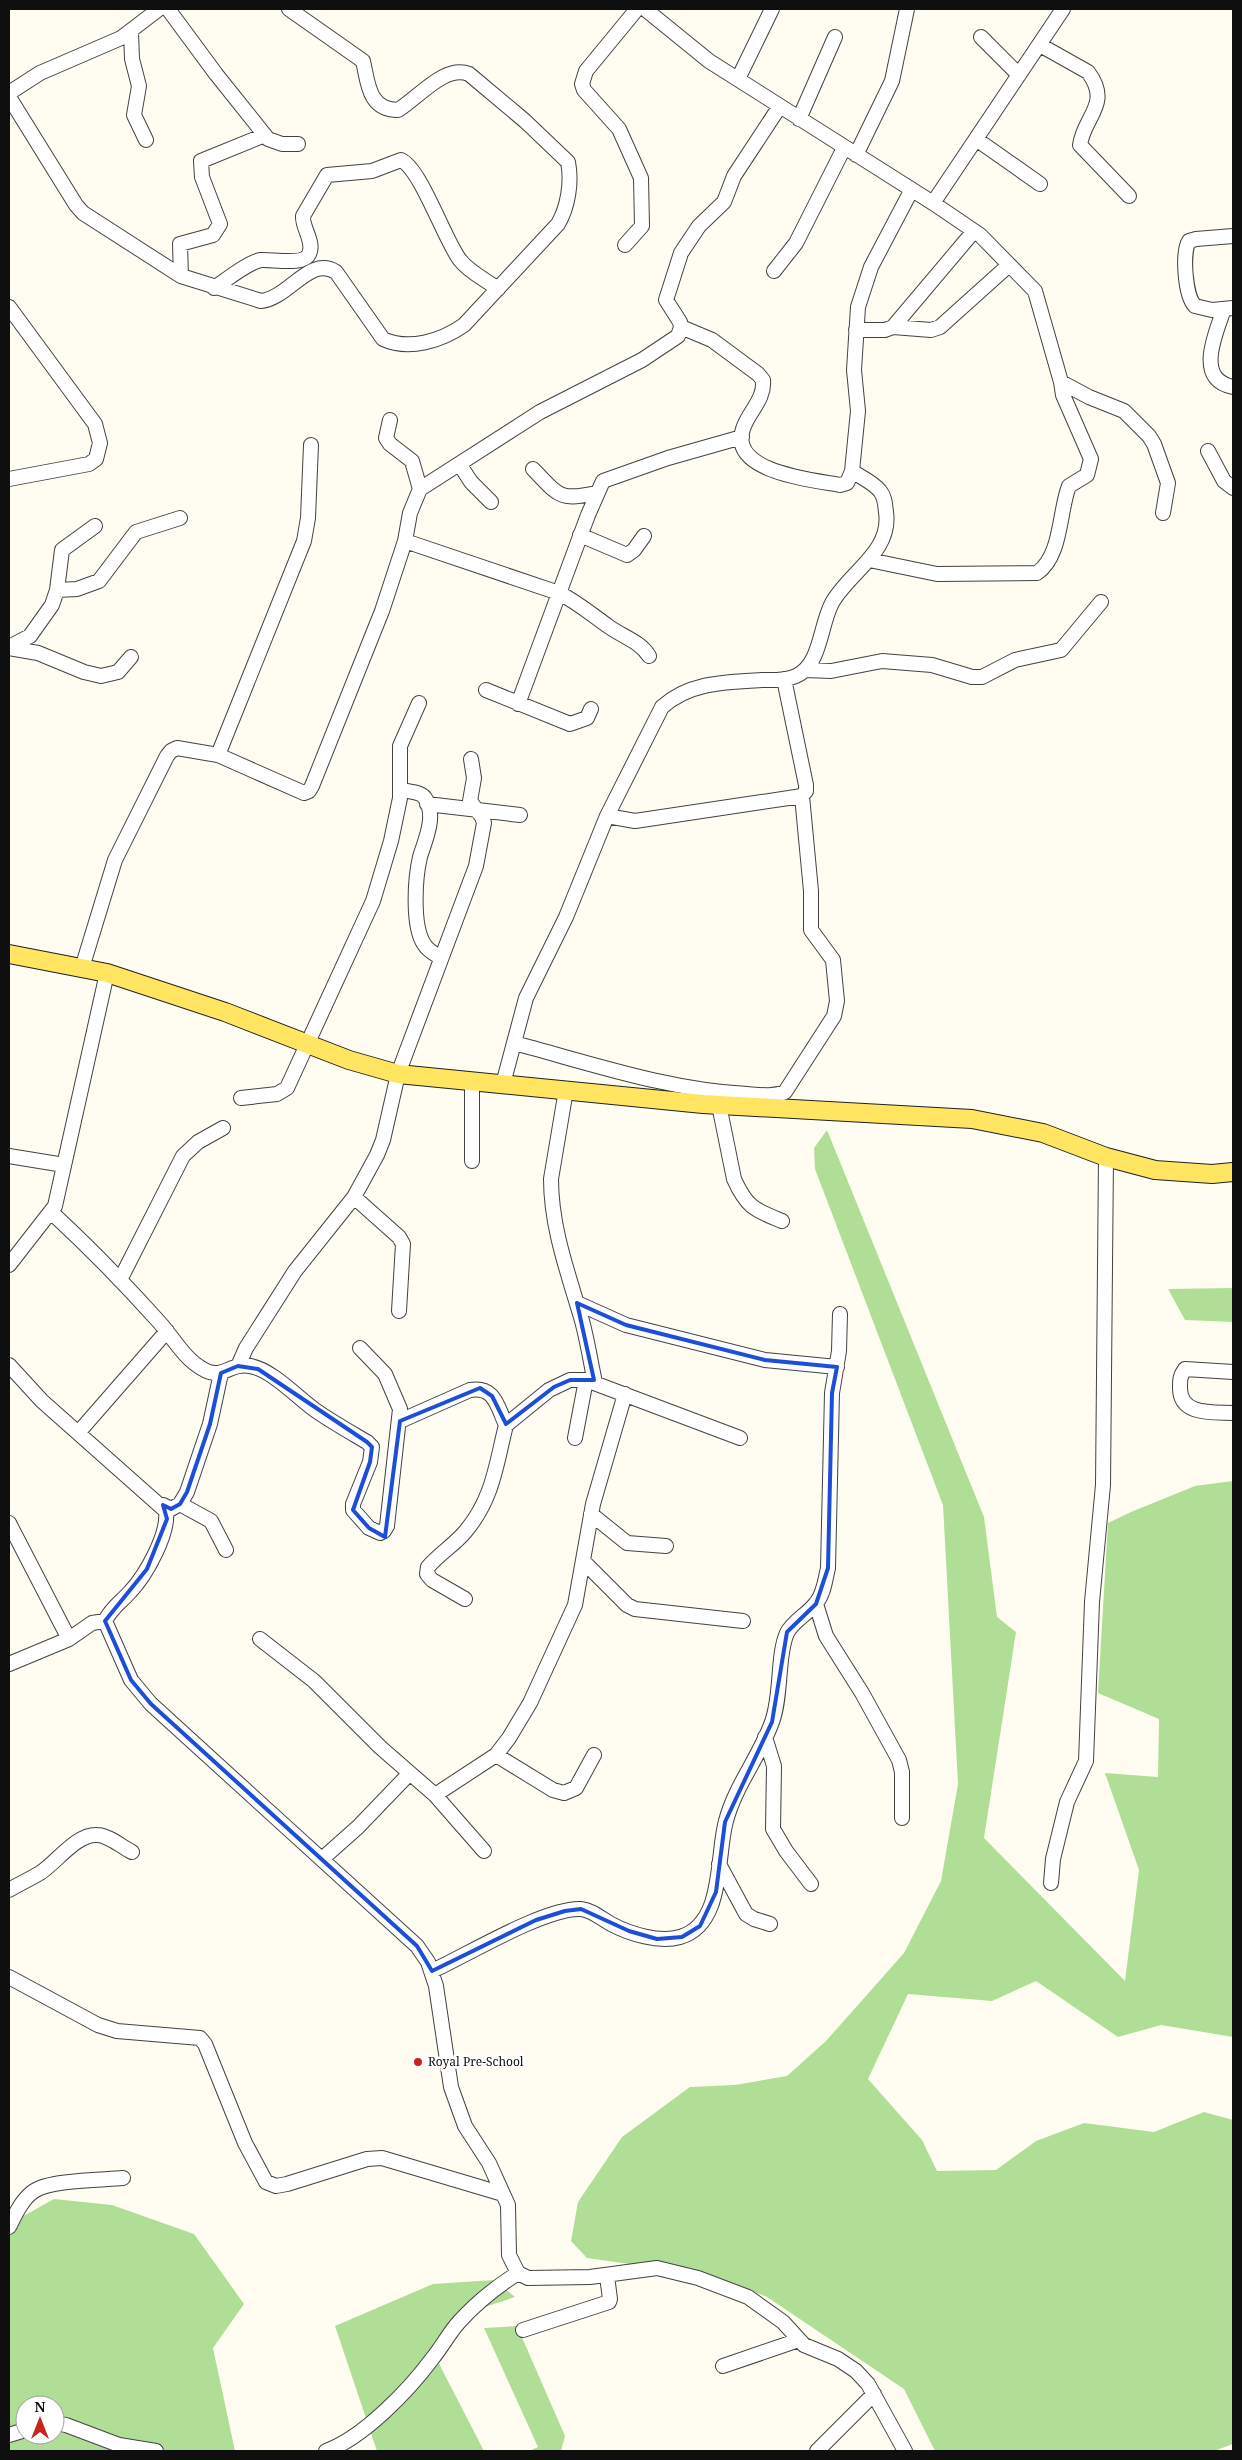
<svg xmlns="http://www.w3.org/2000/svg" width="1242" height="2460" viewBox="0 0 1242 2460" font-family="'Noto Serif',serif">
<style>
.forest{fill:#b1de96;fill-rule:evenodd}
.lines{fill:none;stroke-linecap:round;stroke-linejoin:round}
.minor-casing{stroke:#424242;stroke-width:16}
.major-casing{stroke:#202020;stroke-width:20}
.minor{stroke:#fff;stroke-width:14}
.major{stroke:#ffe561;stroke-width:18}
.marked{fill:none;stroke:#1d4ed8;stroke-width:4;stroke-linejoin:round}
.poi-dot{fill:#c9231d;stroke:#fff;stroke-width:2}
.labels{text-anchor:middle;stroke-width:5;stroke-linejoin:round;paint-order:stroke}
.poi-label{font-size:12px;fill:#0f0f0f;stroke:#fff;text-anchor:start}
</style>
<rect width="100%" height="100%" fill="#fffdf1"/>
<path class="forest" d="M827 1130 984 1517 997 1617 1016 1632 984 1838 1125 1981 1139 1870 1105 1773 1158 1777 1159 1719 1098 1693 1108 1523 1131 1512 1195 1486 1233 1481V2037L1161 2025 1118 2037 1036 1981 992 2001 908 1994 868 2079 922 2140 937 2171 996 2170 1036 2141 1084 2123 1154 2132 1204 2112 1233 2120V2444L1214 2451H935L904 2389 767 2297 714 2276 587 2258 571 2241 578 2202 622 2137 690 2087 735 2085 787 2076 826 2041 904 1953 941 1881 958 1784 943 1505 815 1169 814 1148Z
M1233 1288V1322L1185 1320 1168 1289Z
M54 2199 112 2205 194 2234 244 2304 213 2348 235 2451H9V2224ZM25 2405H55V2435H25Z
M494 2280 515 2297 470 2312 433 2352 484 2451H377L335 2326 433 2284Z
M517 2326 565 2436 561 2451H529L538 2447 484 2328Z"/>
<g class="lines">
<g class="minor-casing">
<path id="minor" d="M168 9 216 74 268 139 282 144H298
M645 9 709 61 933 203 1063 9
M131 32 132 59 139 86 134 115 146 140
M981 37 1019 75
M1040 45 1088 72C1112 104 1084 116 1080 145L1129 196
M738 79 772 9
M9 93 40 73 121 38 159 9
M9 97 76 205 83 213 181 276 261 301C289 298 310 255 336 272L383 339C409 351 441 341 464 325L558 224C568 207 572 182 568 162L525 121 469 74C445 64 418 98 398 110 368 110 368 82 363 61L289 9
M799 119 835 37
M976 139 1040 184
M856 155 892 81 907 9
M1233 236 1196 239 1189 241C1182 253 1185 296 1195 306L1212 310 1233 308
M625 245 642 226 641 178 619 129 584 90 582 84 586 71 637 9
M774 271 796 243 844 148
M181 276 180 244 213 235 220 224 202 177 201 161 265 135
M214 288C225 281 248 262 261 260 272 259 304 266 309 254 315 242 302 228 303 216L327 175 372 171 401 160C421 169 445 241 460 260 469 272 486 280 498 289
M9 307 95 424 100 443 96 459 89 464 9 479
M1224 309C1216 333 1194 379 1233 387
M681 327 712 340 758 374 763 380C765 400 748 412 743 429 728 472 813 480 840 485L847 483 852 471 858 411 854 370 858 307 871 267 911 191
M893 327 931 330 940 327 1009 265
M856 330H885L893 327 974 231
M1061 382 1089 397 1124 411 1149 436 1154 444 1168 483 1163 513
M311 445 308 518 304 541 218 755 304 793 309 791 312 786 382 611 405 541 410 513 420 489 412 461 390 444 386 438 390 420
M1208 451 1224 481 1233 488
M460 465 471 482 491 502
M533 469C559 496 559 501 597 493
M420 489 540 412 642 360 678 336 681 327 680 322 666 300 681 253 699 226 724 202 734 176 780 106
M580 535 627 555 634 550 644 536
M405 541 559 593C577 602 591 614 608 626 621 636 640 641 649 656
M869 560 937 574 1037 573C1062 556 1059 511 1069 486L1087 475 1091 459 1063 395 1061 382 1035 291 980 235 933 203
M57 590 77 589 99 581 136 532 180 518
M9 647 30 636 52 605 57 590 62 550 95 526
M9 648 38 653 84 672 101 676 118 672 131 657
M805 670 831 671 882 661 932 665 972 677H982L1015 660 1061 650 1101 602
M486 690 570 724 587 718 591 709
M518 704 588 515 603 481 668 458 742 437
M400 790C407 791 421 792 425 798 437 816 425 840 420 857 415 878 412 926 424 944 428 951 435 954 441 958
M427 804 520 815
M607 816 635 821 802 796 806 791V785L784 679
M82 968 115 860 167 756 171 751 177 748 218 755
M514 1043C590 1063 668 1090 747 1094 760 1095 773 1097 785 1092L834 1016 837 1001 833 960 811 930V891L802 796
M472 1082V1161
M503 1084 526 998 566 917 607 816 662 707C690 682 726 682 762 680 773 680 785 681 796 676 821 665 820 625 832 603 849 572 892 552 886 512 885 504 885 497 880 491 873 482 860 477 852 471
M566 1090 551 1179C551 1226 567 1270 580 1314 587 1336 590 1360 595 1382
M241 1098 277 1094 287 1088 373 901 391 841 400 798V746L419 703
M719 1105 734 1179C747 1208 755 1210 782 1221
M9 1156 64 1165
M354 1197 399 1237 403 1244 399 1311
M51 1212C89 1247 125 1284 160 1323 171 1335 181 1353 194 1363 223 1386 225 1362 250 1366 271 1369 298 1398 315 1410 332 1422 350 1432 367 1442L372 1447 370 1462 353 1504V1510L369 1528 380 1533 384 1531 387 1526 400 1409 385 1374 360 1348
M9 1265 55 1206 107 973
M120 1280 183 1156 198 1142 223 1128
M577 1303 626 1325 765 1360 837 1367
M9 1365 42 1401 166 1511C169 1534 146 1575 130 1592 121 1602 111 1608 105 1621
M238 1366 246 1348 295 1271 354 1197 377 1155 383 1140 398 1074 476 866 484 823 482 817 470 801 474 778 471 759
M1233 1372 1185 1369C1180 1376 1180 1379 1180 1388 1180 1416 1213 1412 1233 1413
M400 1421 470 1390C495 1386 497 1406 506 1425
M78 1433 167 1331
M575 1438 586 1380
M180 1504 211 1521 226 1550
M163 1505 171 1509 180 1504 187 1492 210 1424 221 1373
M591 1514 627 1543 666 1546
M9 1523 69 1639
M583 1561 627 1605 635 1609 743 1621
M465 1599 432 1580 427 1574 428 1567C439 1554 454 1545 465 1532 493 1499 496 1465 506 1425L549 1390 570 1380H586L740 1438
M816 1604 826 1636 862 1693 899 1760 902 1772V1818
M260 1639 314 1681 380 1747 435 1795 484 1851
M9 1664 69 1639 92 1623 105 1621 131 1680 151 1704 417 1946 428 1962 436 1986 451 2087 465 2126 489 2163 508 2205 509 2255 518 2273 528 2278 590 2277 657 2268 698 2278 748 2297 783 2322 804 2345 838 2359 856 2371 868 2384 905 2451
M765 1737 774 1766 773 1829 786 1851 811 1884
M496 1755 553 1790 564 1793 576 1788 594 1755
M435 1795 496 1755 509 1738 530 1703 575 1605 593 1504 625 1394
M322 1859 358 1827 409 1774
M719 1864 746 1914 754 1919 770 1924
M1051 1883 1053 1859 1067 1802 1086 1761 1092 1602 1103 1485 1106 1157
M9 1890C19 1884 30 1879 40 1873 57 1862 76 1834 97 1835 108 1835 122 1847 132 1852
M432 1971C467 1955 546 1907 581 1909 592 1910 602 1919 611 1924 630 1934 659 1943 680 1937 725 1924 716 1856 726 1821 735 1786 760 1756 772 1722 782 1695 777 1655 787 1633 793 1621 808 1614 816 1603 824 1594 825 1580 828 1568L832 1393 839 1351 840 1314
M9 1977 98 2025 117 2031 200 2038 205 2044 245 2143 266 2182 276 2186 287 2184 367 2159 382 2158 503 2194
M9 2227C15 2215 22 2199 34 2191 50 2180 102 2180 123 2178
M523 2330 609 2302 610 2299 607 2276
M723 2366 799 2340
M55 2423 66 2425 119 2445 156 2451
M9 2435 25 2430
M326 2451C363 2438 409 2390 432 2359 442 2347 449 2333 459 2322 477 2302 496 2287 518 2273
M817 2451 874 2394"/>
</g>
<g class="major-casing">
<path id="major" d="M9 954 107 973 225 1012 349 1060 398 1074 703 1104 972 1119 1043 1133 1106 1157 1155 1170 1212 1174 1233 1172"/>
</g>
<use href="#minor" class="minor"/>
<use href="#major" class="major"/>
</g>
<path class="marked" d="M577 1303 626 1325 765 1360 837 1367 832 1393 828 1568 816 1604 787 1632 772 1722 725 1822 716 1892 700 1926 682 1937 657 1939 629 1931 581 1909 565 1911 536 1920 432 1971 417 1946 151 1704 131 1680 105 1621 147 1569 167 1519 163 1505 171 1509 180 1504 187 1492 210 1424 221 1373 238 1366 258 1369 367 1442 372 1447 370 1462 353 1510 369 1528 385 1537 400 1421 480 1388 492 1396 506 1424 554 1387 570 1380H594Z"/>
<circle class="poi-dot" cx="418" cy="2062" r="5"/>
<g class="labels">
<g class="poi-label">
<text x="428" y="2066">Royal Pre-School</text>
</g>
</g>
<rect width="1242" height="2460" fill="none" stroke="#0f0f0f" stroke-width="20"/>
<g transform="translate(40 2420)"><circle r="24" fill="#ffffff" stroke="#9f9f9f"/>
<path d="M0-4L9 19L0 12L-9 19Z" fill="#c9231d"/>
<text y="-8" font-size="14" font-weight="bold" text-anchor="middle" fill="#0f0f0f">N</text>
</g>
</svg>
